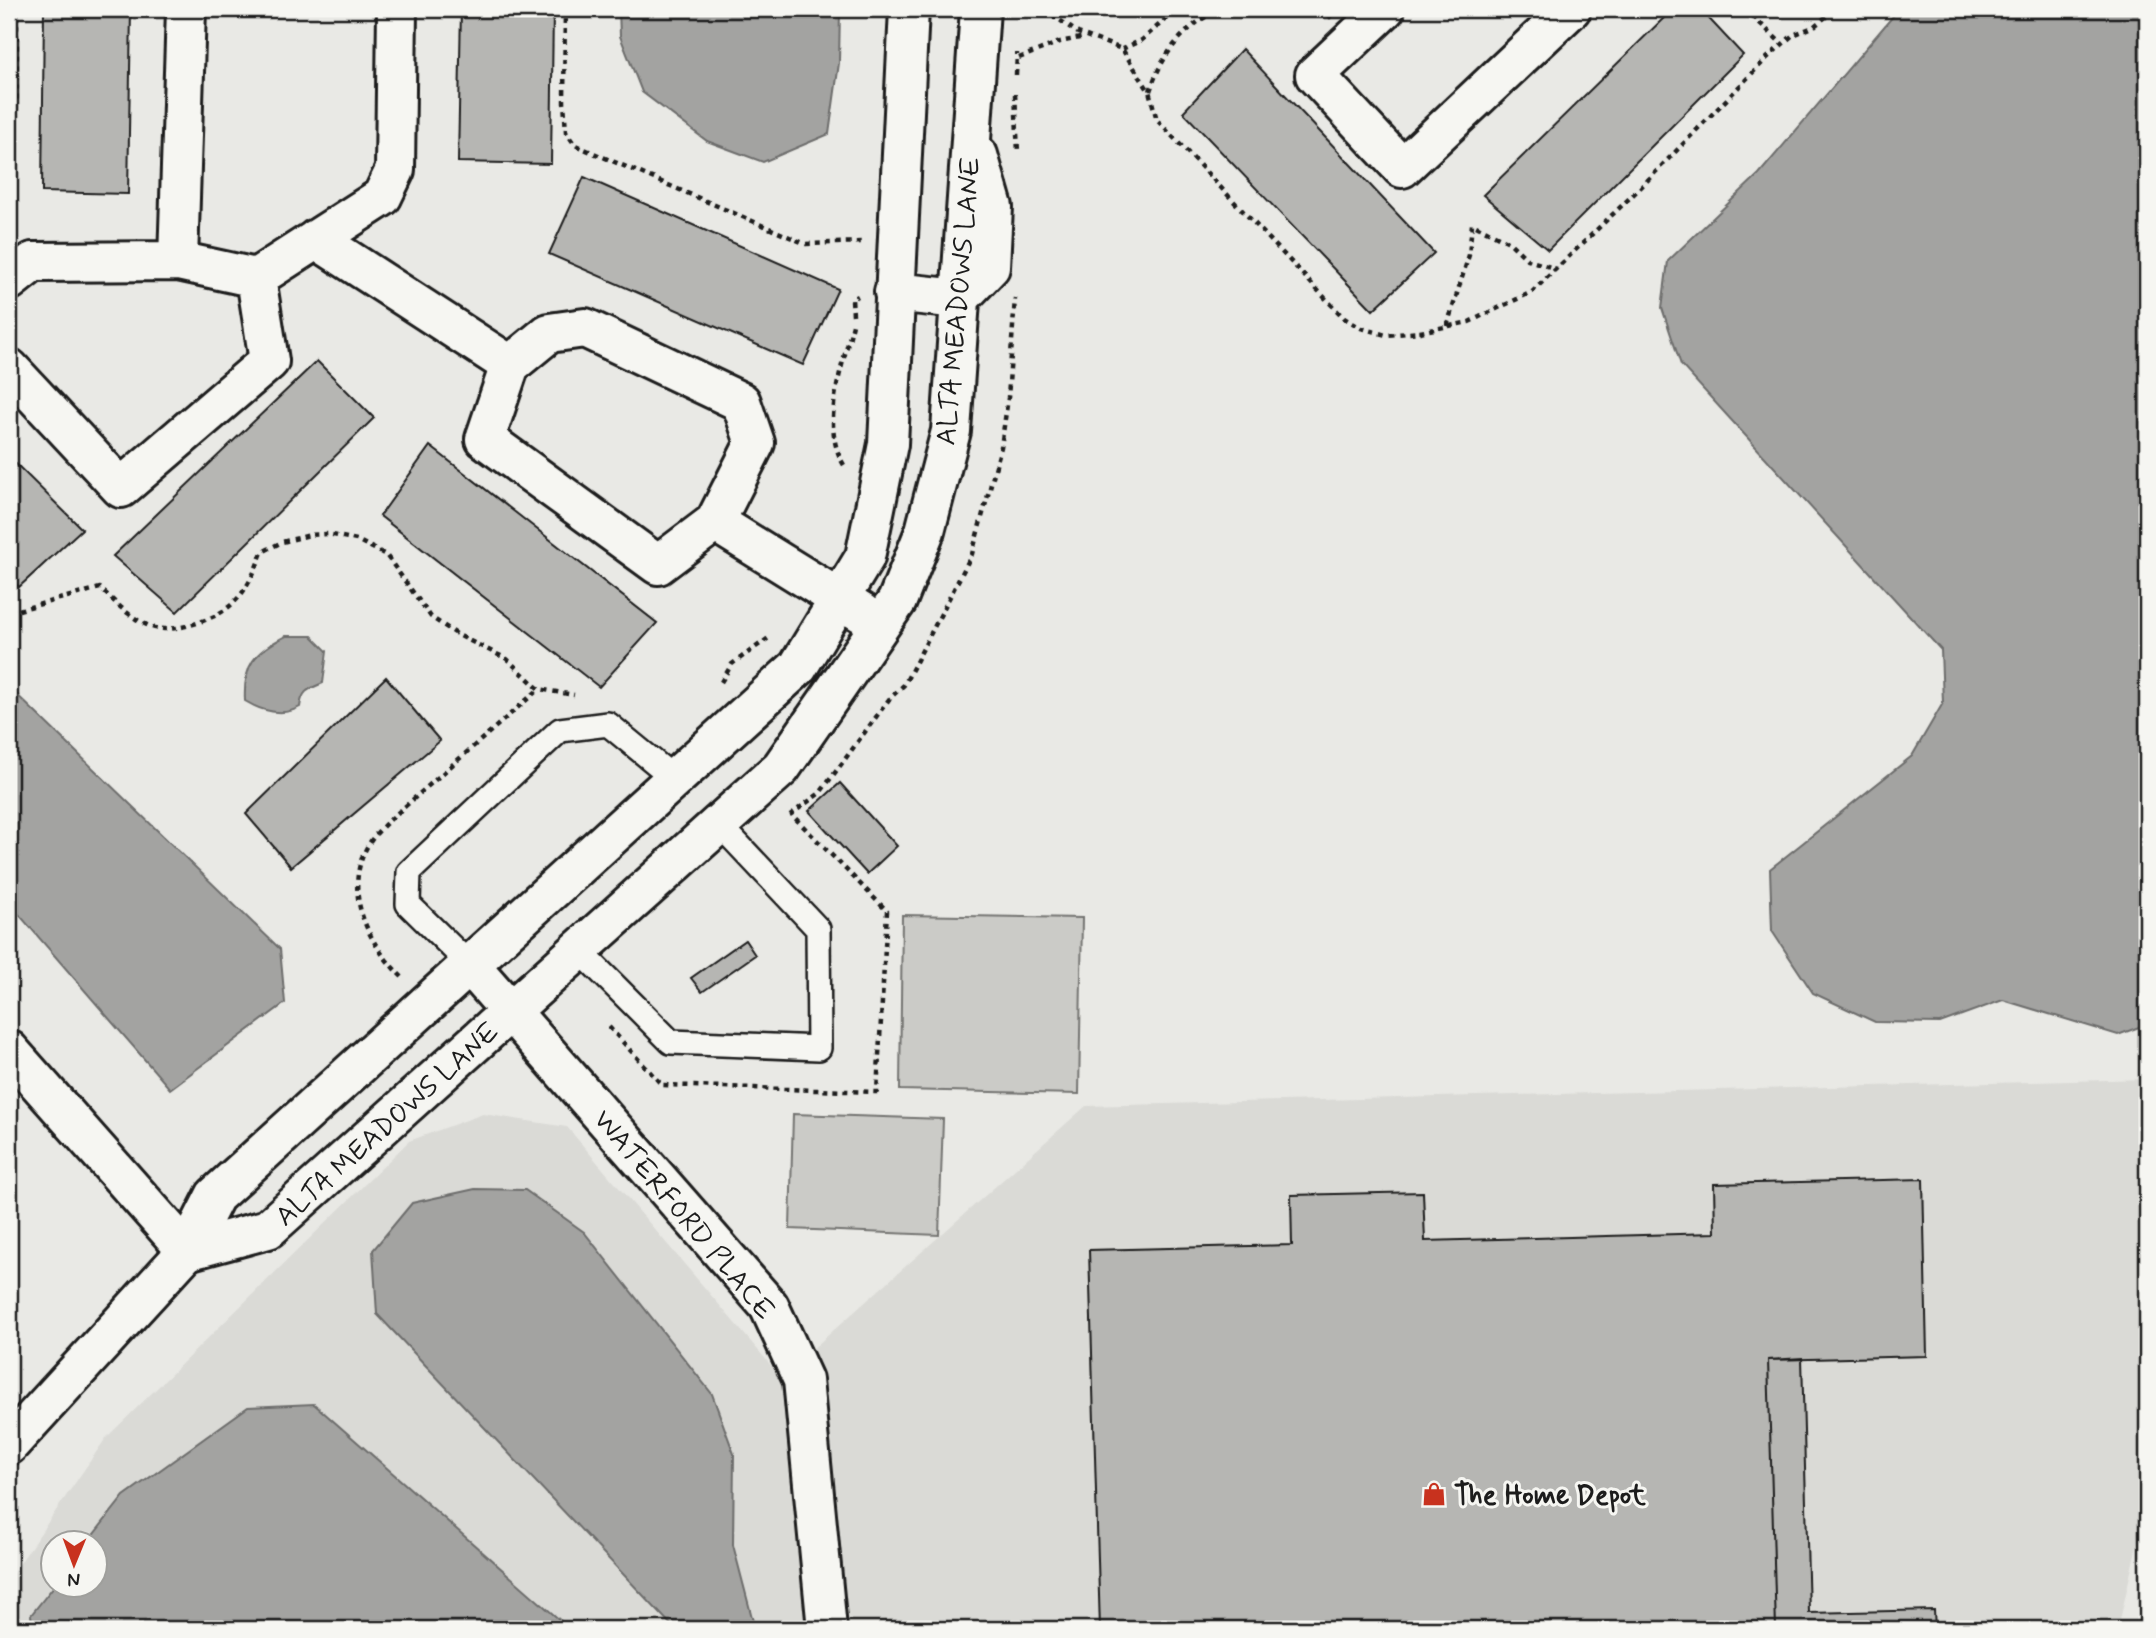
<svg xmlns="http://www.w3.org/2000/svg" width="2156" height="1638" viewBox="0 0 2156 1638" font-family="Mynerve,sans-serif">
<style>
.built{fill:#dadad6;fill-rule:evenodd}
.green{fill:#cbcbc7;stroke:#747472;stroke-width:2}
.water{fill:#a3a3a1;stroke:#6d6d6c;stroke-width:2}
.building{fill:#b6b6b3;stroke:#1c1c1c;stroke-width:2}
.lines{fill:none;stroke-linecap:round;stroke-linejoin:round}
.service-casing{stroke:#1c1c1c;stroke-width:28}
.minor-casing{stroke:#1c1c1c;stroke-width:44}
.tertiary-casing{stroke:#1c1c1c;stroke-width:44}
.path{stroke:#1c1c1c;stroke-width:4.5;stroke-dasharray:5 5;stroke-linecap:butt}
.service{stroke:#f6f6f2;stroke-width:23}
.minor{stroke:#f6f6f2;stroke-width:38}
.tertiary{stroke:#f6f6f2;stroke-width:38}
.labels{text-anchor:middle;stroke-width:6;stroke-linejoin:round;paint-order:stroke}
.street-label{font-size:28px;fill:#1c1c1c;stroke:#f6f6f2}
.poi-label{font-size:28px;font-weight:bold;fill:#1c1c1c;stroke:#f6f6f2;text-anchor:start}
</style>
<rect width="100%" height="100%" fill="#e9e9e5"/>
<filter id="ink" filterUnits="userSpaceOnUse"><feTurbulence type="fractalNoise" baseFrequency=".0143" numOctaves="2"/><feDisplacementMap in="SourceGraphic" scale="14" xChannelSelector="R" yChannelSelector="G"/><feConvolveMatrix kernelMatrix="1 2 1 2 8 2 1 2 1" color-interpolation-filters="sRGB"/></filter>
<g filter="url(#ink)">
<path class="built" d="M2147 1079V1500L2118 1629H9V1579L106 1438 409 1141 483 1114 567 1127 781 1377 1086 1106ZM52 1544H94V1586H52Z"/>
<path class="green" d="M902 915 1082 918 1079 1094 900 1090Z
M793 1114 943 1119 939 1235 790 1229Z"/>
<path class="water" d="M619 9H840L839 63 829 134 763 162 707 141 642 92 620 36Z
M1899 9H2147V1024L2118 1035 2003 1000 1940 1023 1875 1022 1813 993 1772 931 1770 869 1912 756 1943 703 1941 650 1681 365 1662 308 1668 261 1759 174Z
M286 636H312L327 651 323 683C309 689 302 690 300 707 283 717 261 711 245 701 243 665 254 652 286 636Z
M9 687 280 949 285 1003 170 1089 9 903Z
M475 1189 525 1190 584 1232 712 1394 734 1454 733 1545 755 1629H675L377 1314 373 1250 412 1203Z
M314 1404 570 1629H33L31 1615 54 1586H94V1544L87 1543 124 1496 248 1407Z"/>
<path class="building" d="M44 9H131L128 194 42 192Z
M461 9H553L551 164 458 162Z
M1321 9H1340L1330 18Z
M1673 9H1700L1743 55 1548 250 1483 195Z
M1242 49 1434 253 1373 310 1183 112Z
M584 177 838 289 803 365 549 254Z
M317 361 374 418 177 612 113 556Z
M430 446 657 623 599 687 380 516Z
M9 457 82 529 19 587 9 577Z
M386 677 440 741 291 867 246 814Z
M840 783 897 846 867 874 809 811Z
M745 940 755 955 702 992 691 978Z
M1923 1179 1927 1356 1768 1360 1776 1629H1100L1089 1250 1292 1245 1291 1195 1423 1192 1425 1241 1715 1233 1714 1184Z
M1802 1358 1809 1613 1934 1610 1935 1629H1776L1768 1360Z"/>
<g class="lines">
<g class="service-casing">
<path id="service" d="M579 950 671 1042 819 1048 818 929 719 824
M470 965 408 904 409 872 560 730 608 724 675 779"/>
</g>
<g class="minor-casing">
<path id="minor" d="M1385 9 1315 75 1402 168 1571 9
M316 239 510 365 549 333 585 328 741 402 755 443 715 522 658 565 485 439 510 365
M178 261 186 9
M9 281 33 262 178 261 256 278 382 197 395 170 397 9
M894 292 959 299
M959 299 990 267 993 207 978 155
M9 368 121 488 269 361 256 278
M715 522 862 613
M470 965 769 1306 803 1380 827 1629
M187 1251 268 1229 781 768 897 601 925 531 951 431 980 9
M187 1251 215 1196 798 667 865 557 888 444 909 9"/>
</g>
<g class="tertiary-casing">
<path id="tertiary" d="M9 1050 187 1251 9 1445"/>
</g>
<path class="path" d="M565 9 564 102 566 132 575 145 806 244 862 242
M1044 9 1078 33 1122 49 1149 91 1157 120 1344 318 1361 328 1386 335 1420 332 1469 322 1532 292 1639 189 1767 58 1793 35 1813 27 1836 9
M1263 9 1272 15
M1745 9 1782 44
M1122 49 1142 40 1177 9
M1019 58 1060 42 1085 37
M1016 75 1017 53
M1150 91C1163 52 1183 29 1218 9
M1015 94 1018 152
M9 126 16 121 17 9
M853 315 852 299 858 296
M1447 326 1469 255 1472 224 1509 242 1528 260 1557 269
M844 465C819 424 843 366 853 324
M9 609 15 611 100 588C115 602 132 620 152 627 163 631 179 628 190 625 233 613 247 594 262 552L282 542 310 535 328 534 357 540 386 555 431 617 458 635 507 659 539 689 574 695
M721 682 732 664 770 637
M790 815 820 793 890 698 904 685 972 554 1001 447 1008 398 1015 298
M402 977C369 945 342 893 367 847 378 827 402 810 419 794 459 759 499 724 539 689
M609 1027 662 1085 877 1092 887 911 791 814"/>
<use href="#service" class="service"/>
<use href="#minor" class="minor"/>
<use href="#tertiary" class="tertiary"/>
</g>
</g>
<defs>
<g id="shop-bare" transform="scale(1.89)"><path d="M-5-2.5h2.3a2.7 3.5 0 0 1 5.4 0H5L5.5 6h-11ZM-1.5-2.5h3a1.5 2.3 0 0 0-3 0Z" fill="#c8321e" stroke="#f6f6f2" stroke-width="2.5" paint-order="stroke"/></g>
</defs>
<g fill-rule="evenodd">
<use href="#shop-bare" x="1434" y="1494"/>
</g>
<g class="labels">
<g class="street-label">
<text transform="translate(957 301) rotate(-85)" y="10">ALTA MEADOWS LANE</text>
<text transform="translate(386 1123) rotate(-42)" y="10">ALTA MEADOWS LANE</text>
<text transform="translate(685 1214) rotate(50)" y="10">WATERFORD PLACE</text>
</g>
<g class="poi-label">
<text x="1454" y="1504">The Home Depot</text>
</g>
</g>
<rect width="2156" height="1638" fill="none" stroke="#f6f6f2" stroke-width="35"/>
<rect x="18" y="18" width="2121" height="1603" fill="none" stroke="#1c1c1c" stroke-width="2.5" filter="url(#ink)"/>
<g transform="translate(74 1564) rotate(181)"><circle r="33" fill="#f6f6f2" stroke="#9f9f9c" stroke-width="2"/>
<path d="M0-5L12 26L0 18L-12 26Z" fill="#c8321e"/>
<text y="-10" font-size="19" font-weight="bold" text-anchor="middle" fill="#1c1c1c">N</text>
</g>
</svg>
